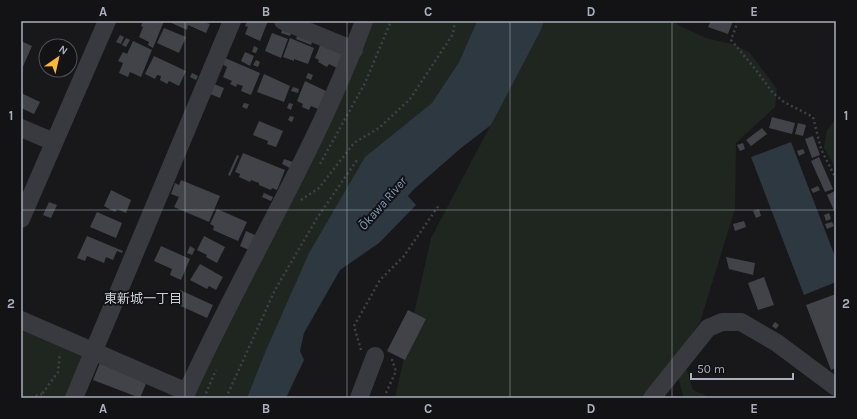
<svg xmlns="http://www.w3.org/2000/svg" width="857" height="419" viewBox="0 0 857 419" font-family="Karla,'Noto Sans JP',sans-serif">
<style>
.green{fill:#1e261f}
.water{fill:#2d3840}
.building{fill:#424348}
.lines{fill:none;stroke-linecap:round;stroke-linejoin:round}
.path{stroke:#3f4147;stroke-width:2.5;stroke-dasharray:2 3;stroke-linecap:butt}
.minor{stroke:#393a40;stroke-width:18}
.grid{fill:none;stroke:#a9afbc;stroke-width:1;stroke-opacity:0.55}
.labels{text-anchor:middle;stroke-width:4;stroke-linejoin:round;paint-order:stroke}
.water-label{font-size:13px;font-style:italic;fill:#7d9dba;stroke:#131316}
.neighbourhood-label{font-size:13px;fill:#cbced7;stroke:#131316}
.neatline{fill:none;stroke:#a9afbc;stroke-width:1.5}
.grid-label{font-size:13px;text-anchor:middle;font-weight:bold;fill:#a9afbc}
</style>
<rect width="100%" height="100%" fill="#18181b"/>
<path class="green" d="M369 21H477L459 62 432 104 365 157 263 357 247 398H190Z
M544 21H673L680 26 706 38 736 45 750 53 777 89 775 107 736 143 735 209 700 322 681 350 693 390 711 398H685L683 395 675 367 646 398H395L431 238 541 30Z
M836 119V169L824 148 827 130Z
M21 326 85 355 68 398H21Z"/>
<path class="water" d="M477 21H544L541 30 491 125 461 148 413 190 408 196 416 205 379 243 340 270 304 333 300 351 304 360 286 398H247L263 357 309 253 365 157 432 103 459 62Z
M791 142 836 259V282L804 295 751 157Z"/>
<path class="building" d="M143 21H164L153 48 148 45 149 42 139 37 143 27 141 26Z
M167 21H202L210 24 206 33 188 25 187 30Z
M247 21H268L260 41 245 34 248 27 245 26Z
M711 21H733L728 34 708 27Z
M284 25 293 29 290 36 281 33Z
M164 28 186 37 179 53 157 43Z
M299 31 314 37 311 45 296 39Z
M272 33 288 39 281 58 265 51Z
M120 35 124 37 121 44 116 42Z
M126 38 130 40 126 47 122 45Z
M290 38 314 48 308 64 294 59V61L283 57Z
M21 41 32 46 21 71Z
M133 41 152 50 141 77 130 72 128 77 119 73 123 63 118 61 123 52 127 54Z
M321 43 344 53 337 68 329 64 327 67 318 62 319 60 315 58Z
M254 46 258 48 256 53 252 52Z
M245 52 254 56 250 66 241 61Z
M154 56 186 71 179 86 169 81 167 84 160 80 161 76 157 75 155 79 145 74Z
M225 58 260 73 251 95 241 91 243 86 237 84 236 87 230 84 232 81 223 77 227 67 222 64Z
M256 60 260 62 258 67 253 65Z
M192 73 198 76 196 80 190 77Z
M308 73 313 75 311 80 306 78Z
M264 74 290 86 284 102 257 92Z
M305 81 326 91 318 109 311 106 309 110 302 107 303 104 297 101Z
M214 84 224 88 220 98 210 94Z
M293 87 299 89 298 93 291 91Z
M21 93 40 102 34 114 21 108Z
M244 103 249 104 247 109 242 107Z
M289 103 293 104 291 110 287 108Z
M290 116 294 117 292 122 288 120Z
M772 117 795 123 792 134 769 128Z
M259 121 283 131 276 147 267 144 268 141 253 135Z
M798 123 806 125 803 136 795 134Z
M762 128 767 134 751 146 746 140Z
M813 136 820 155 812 158 805 139Z
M743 143 745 149 740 151 737 145Z
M803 149 805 153 799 156 797 151Z
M243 153 285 170 277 190 272 188 271 190 259 185V183L251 180 250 182 239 177 240 174 235 172Z
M237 155 239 156 230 176 228 175Z
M819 157 833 189 825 192 811 161Z
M284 159 293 162 290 168 282 164Z
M181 180 220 196 209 222 174 207 179 197 171 194 175 183 179 185Z
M818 186 820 190 813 193 811 189Z
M111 190 131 200 126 213 117 209 115 212 104 206Z
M835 191 836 193V215L827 195Z
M264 193 273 197 271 201 262 197Z
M49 202 57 205 51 218 43 215Z
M217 209 247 222 238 241 213 230 214 226 210 224Z
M759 209 761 216 756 218 753 211Z
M97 212 122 223 116 238 90 227Z
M829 213 831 219 826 221 824 215Z
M744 221 746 227 735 231 733 224Z
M832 222 834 226 827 229 825 224Z
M246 231 257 236 251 251 240 246Z
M87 236 123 251 122 253 117 251 113 260 106 257 104 263 87 256 85 261 77 258Z
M204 236 225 247 217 263 206 257 207 255 197 250Z
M161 246 190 259 181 280 170 275 172 269 154 261Z
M190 246 195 249 192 255 187 253Z
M726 257 755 263 753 275 729 269Z
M200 264 223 277 216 290 209 286 207 289 190 280Z
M764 277 774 305 758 310 748 283Z
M180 290 213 305 207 318 174 303Z
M836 294V368L831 370 806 305Z
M408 310 426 319 405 360 387 351Z
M775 322 779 325 776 329 772 326Z
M101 360 148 379 140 398 93 380Z"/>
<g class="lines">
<path class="path" d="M738 21 731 40 756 70 773 93 784 102 813 117 821 149 836 179
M320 164 365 83 391 21
M301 200 319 188 354 143 379 128 410 99 453 34 455 21
M361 350 354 326 380 280 404 256 439 205
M386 393 396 371 392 360H389
M21 398H29L42 394
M41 398 42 394 58 372 60 353
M204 398 216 370
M226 398 275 290 317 218 357 160"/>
<path class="minor" d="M283 21 354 50
M21 128 54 142
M21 219 107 21
M21 320 187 392
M74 398 232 21
M184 398C241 271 316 152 364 21
M359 398 375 356
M652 398 708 328 722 322H741L777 343 836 387"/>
</g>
<path class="grid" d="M185 21V398M347 21V398M510 21V398M672 21V398M21 210H836"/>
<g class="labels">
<g class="water-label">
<text transform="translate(382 203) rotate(-49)" y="5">Ōkawa River</text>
</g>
<g class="neighbourhood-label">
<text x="143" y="303">東新城一丁目</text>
</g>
</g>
<rect width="857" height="419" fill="none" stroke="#131316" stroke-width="44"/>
<g transform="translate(58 58) rotate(34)"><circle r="19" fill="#131316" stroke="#4f5158"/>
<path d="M0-3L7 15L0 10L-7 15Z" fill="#ffb92c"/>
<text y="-6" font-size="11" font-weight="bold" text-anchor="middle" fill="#a9afbc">N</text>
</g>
<path d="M691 373v6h102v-6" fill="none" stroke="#a9afbc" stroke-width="2"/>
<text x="697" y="373" font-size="12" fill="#a9afbc" stroke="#131316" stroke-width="3" paint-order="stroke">50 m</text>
<rect x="22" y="22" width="813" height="375" class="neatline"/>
<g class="grid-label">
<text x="103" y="16">A</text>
<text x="266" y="16">B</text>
<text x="428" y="16">C</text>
<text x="591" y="16">D</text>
<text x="754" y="16">E</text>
<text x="11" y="120">1</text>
<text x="846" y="120">1</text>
<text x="11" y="308">2</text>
<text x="846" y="308">2</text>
<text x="103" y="413">A</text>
<text x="266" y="413">B</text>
<text x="428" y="413">C</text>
<text x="591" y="413">D</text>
<text x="754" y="413">E</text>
</g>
</svg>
